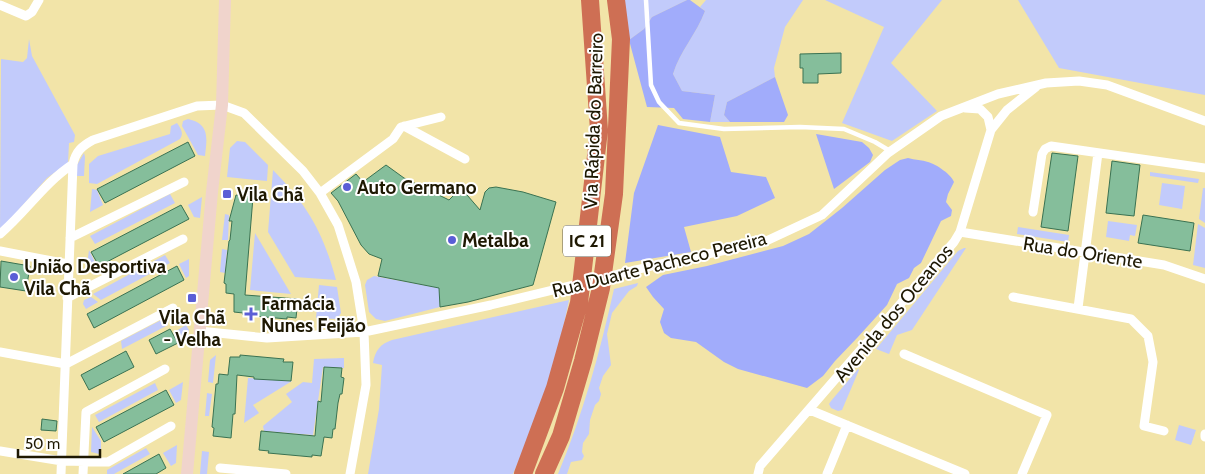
<svg xmlns="http://www.w3.org/2000/svg" width="1205" height="474" viewBox="0 0 1205 474" font-family="Cabin,sans-serif">
<style>
.green{fill:#c2cbfb}
.forest{fill:#a1acfb}
.building{fill:#85be9b;stroke:#3a7252}
.lines{fill:none;stroke-linecap:round;stroke-linejoin:round}
.lane{stroke:#fff;stroke-width:4.5}
.street{stroke:#fff;stroke-width:9}
.secondary{stroke:#f0d4cc;stroke-width:12}
.highway{stroke:#ce6f54;stroke-width:18}
.poi-dot{fill:#5a5ed6;stroke:#fff;stroke-width:2}
.labels{text-anchor:middle;stroke-width:4;stroke-linejoin:round;paint-order:stroke}
.shield{fill:#fff;stroke:#625d4e;stroke-width:1}
.shield-label{font-size:18px;font-weight:bold;fill:#1e1802}
.street-label{font-size:19px;fill:#1e1802;stroke:#fff}
.poi-label{font-size:19px;font-weight:bold;fill:#1e1802;stroke:#fff;text-anchor:start}
</style>
<rect width="100%" height="100%" fill="#f2e4a8"/>
<path class="green" d="M624 0H687L652 17 644 29 629 40Z
M706 0H803L785 27 774 68 775 77 727 102 724 115 730 122H710L715 95 682 91 673 74C680 51 697 33 705 11L700 7Z
M825 0H942L891 63 937 111 892 141 842 123 884 27Z
M1018 0H1205V95L1059 68Z
M29 39 32 56 75 135 74 142 69 143 68 163 47 178 0 231 1 59 23 62 27 58Z
M188 119C210 124 207 138 205 156L198 155 182 126 183 121Z
M177 123C181 129 184 133 180 139L97 184 89 183V164L98 156 170 134 171 126Z
M237 141 245 142 268 165 267 181 227 177 230 148Z
M84 153 85 157 84 176H76L77 165Z
M273 170C308 206 323 232 336 280L295 277 268 232Z
M1150 172 1199 179 1198 183 1150 176Z
M1162 183 1185 186 1182 209 1159 205Z
M1203 188H1205V223L1199 219Z
M92 189 97 190 103 205 90 212Z
M170 194 175 203 95 244 90 236Z
M202 197 200 218 194 217 188 205Z
M225 214 229 215 228 240H222Z
M1108 221 1137 225 1135 236 1130 235 1129 241 1106 237Z
M1198 224 1205 228V268L1193 265Z
M1018 227 1069 235 1068 242 1017 234Z
M255 233 291 294 250 290Z
M964 248H966L912 330 897 335 889 354 876 349 958 251Z
M222 249 227 250 225 273 220 272Z
M89 250 97 266 86 272Z
M165 255 170 263 101 300 93 294Z
M189 259V276L186 278 179 264Z
M374 276 439 288 440 307 385 321 376 319 369 312 365 285 367 280Z
M638 283 637 286 629 291 612 313 607 334 611 365 603 376 599 388 601 394 599 401 595 405 590 420 589 434 583 443 582 452 584 456 582 460 571 462 567 474H558C583 414 600 352 614 289Z
M319 285 337 287 341 313 337 319 316 318Z
M91 297 98 302 86 309 83 304 84 300Z
M569 300C558 359 538 419 513 474H368L379 409 382 365 373 363C375 351 380 344 392 340Z
M165 318 168 325 122 349 121 341Z
M186 325 189 330 187 338 182 340 176 331Z
M216 355 213 383 208 382 210 360Z
M344 358V368L323 367 313 435 264 431 263 426 292 402 286 394 303 382 312 383 314 359Z
M858 369 859 370 842 410 838 411 831 408 829 404 831 401Z
M248 378 292 381 253 405 259 413 244 423Z
M183 382 181 400 176 403 169 390Z
M155 383 158 390 99 422 95 415Z
M207 393 212 394 209 416H205Z
M1179 425 1196 430 1191 445 1175 440Z
M92 427 101 441V453L99 454 91 452Z
M177 445 176 463 171 466 163 453Z
M146 448 150 454 114 474H107V470Z
M202 451 209 452 207 474H200Z"/>
<path class="forest" d="M687 0H690L705 11C697 33 680 51 673 74L682 91 715 95 710 122 683 119 674 108 647 107 629 40 644 29 652 17Z
M775 77 788 115 784 122H730L724 115 727 102Z
M658 125 720 137 731 172 766 177 775 198 737 216 684 227 691 252 625 263 634 193Z
M816 134 862 142 869 148 873 155 870 162 834 189Z
M908 158C915 160 922 160 928 162 936 164 952 175 954 182L948 194 946 202 952 210 951 216 941 221 921 263 914 268 909 278 897 284 887 305 857 338 835 361 823 376 807 388 738 369 724 362 696 342 671 338 664 333 660 322 664 309 653 297 646 287 663 275 707 266 783 246 809 234 842 208 885 170 900 160Z"/>
<path class="building" d="M841 53V73L818 74V83H803V68H800V54Z
M188 142 195 156 105 203 97 189Z
M1052 153 1078 156 1068 231 1041 227Z
M1112 161 1140 165 1134 216 1106 213Z
M386 165 404 178 449 200 461 188 480 210 485 192 489 188 496 187 523 192 556 202 533 285 468 302 440 307 439 288 378 276 382 259 369 254 361 245 338 201 331 193 356 174 363 182Z
M236 195 253 197 245 295 298 299 296 318 287 317V319L243 315V313L234 312V294L226 293V284L224 283 229 241 230 240 232 221H229Z
M181 205 189 219 99 266 91 252Z
M1143 215 1194 223 1190 251 1138 243Z
M1 261 30 266 26 291 0 287Z
M177 266 184 280 94 328 87 314Z
M170 329 178 343 156 354 149 340Z
M126 351 134 367 89 390 81 375Z
M240 355 284 359 283 362H293L291 381 254 379V377L237 375 235 414H233L231 438 213 436 214 428 212 427 216 384H218L219 374 228 375 230 357H240Z
M324 367 342 368 341 377 344 378 342 394H340L338 403 335 429H333L332 438 324 437 321 456 312 455V457L268 453 269 451 259 450 261 431 315 436 318 401 321 402Z
M166 390 174 405 104 442 96 427Z
M42 419 57 421 56 431 41 430Z
M159 454 166 468 156 474H123Z"/>
<g class="lines">
<path class="lane" d="M646 0 651 85 659 102 679 123 724 129 800 127 844 129 875 142 890 151"/>
<path class="street" d="M0 5 26 16 32 12 39 0
M965 108 980 109 988 117 991 130
M404 126 465 159
M320 193 393 139 401 127 441 117
M1033 212 1042 154 1045 149 1051 146 1205 168
M960 232 1164 265 1205 279
M0 234C26 212 44 183 73 164
M70 238 184 182
M0 251 68 264
M1013 297 1131 319 1148 336 1153 362 1144 426 1164 431
M67 298 183 239
M1078 308 1098 153
M199 331 267 338 364 332 491 305 656 265 764 242 822 215 888 153 941 116 998 94 1046 83 1079 81 1107 85 1205 121
M0 352 66 364 173 308
M904 354 1047 415 1022 474
M810 410 965 474
M1205 434V437
M0 451 62 461 108 462 171 426
M220 468 286 474
M61 474 73 164C76 151 82 146 93 140L197 106 222 105 244 113 303 171 320 193 338 225 356 282 364 332 366 385 350 474
M83 474 86 412 165 369
M758 474 760 466 954 242 960 232 991 130 1007 110 1036 87
M827 474 847 425"/>
<path class="secondary" d="M187 474 212 192 222 105 225 0"/>
<path class="highway" d="M523 474 555 388 579 303 599 130 590 0
M544 474 561 436 583 361 601 288 614 194 621 39 616 0"/>
</g>
<g class="poi-dot">
<circle cx="347" cy="187" r="5"/>
<rect x="222" y="189" width="10" height="10" rx="2.5"/>
<circle cx="452" cy="240" r="5"/>
<circle cx="14" cy="277" r="5"/>
<rect x="187" y="293" width="10" height="10" rx="2.5"/>
<path d="M248.5 306.5h5v5h5v5h-5v5h-5v-5h-5v-5h5z"/>
</g>
<g class="labels">
<rect class="shield" x="563" y="225.5" width="48" height="31" rx="4"/>
<g class="shield-label">
<text x="587" y="247">IC 21</text>
</g>
<g class="street-label">
<text transform="translate(593 121) rotate(-88)" y="7">Via Rápida do Barreiro</text>
<text transform="translate(1083 252) rotate(9)" y="7">Rua do Oriente</text>
<text transform="translate(659 264) rotate(-14)" y="7">Rua Duarte Pacheco Pereira</text>
<text transform="translate(893 313) rotate(-50)" y="7">Avenida dos Oceanos</text>
</g>
<g class="poi-label">
<text x="357" y="194">Auto Germano</text>
<text x="237" y="201">Vila Chã</text>
<text x="462" y="247">Metalba</text>
<text x="24" y="273">União Desportiva<tspan x="24" dy="22">Vila Chã</tspan></text>
<text x="261" y="310">Farmácia<tspan x="261" dy="22">Nunes Feijão</tspan></text>
<text x="192" y="324" text-anchor="middle">Vila Chã<tspan x="192" dy="22">- Velha</tspan></text>
</g>
</g>
<path d="M18 449v8h82v-8" fill="none" stroke="#1e1802" stroke-width="2.5"/>
<text x="25" y="449" font-size="15" fill="#1e1802" stroke="#ffffff" stroke-width="4" paint-order="stroke">50 m</text>
</svg>
